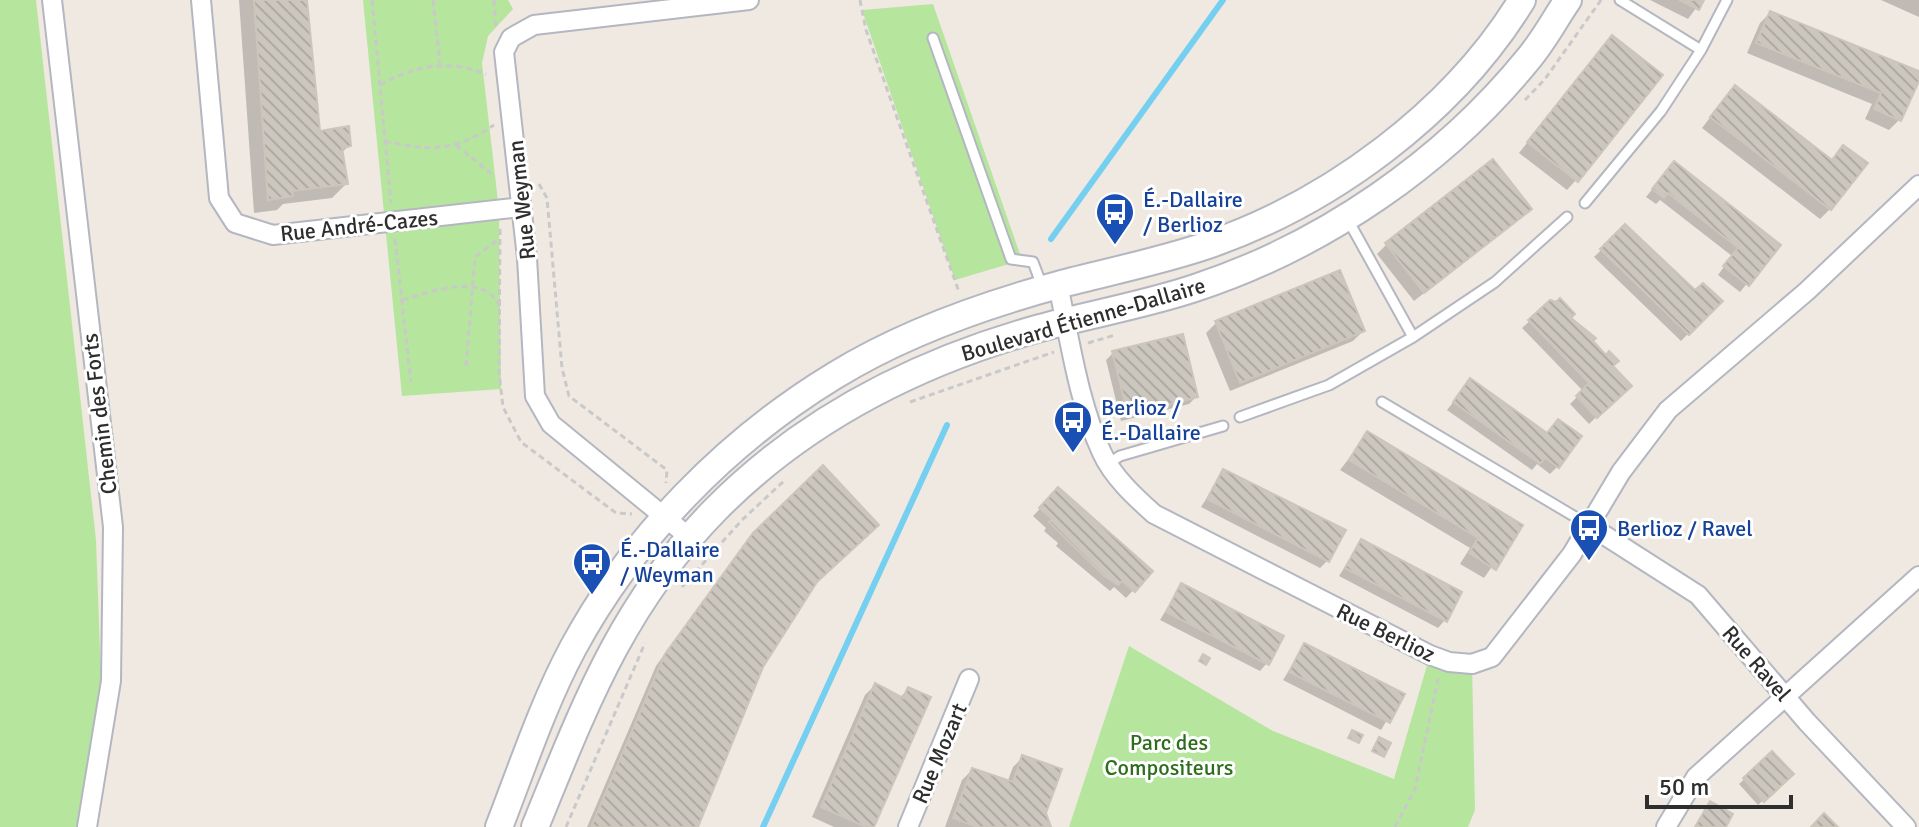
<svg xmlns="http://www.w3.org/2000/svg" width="1919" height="827" viewBox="0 0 1919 827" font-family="Signika,sans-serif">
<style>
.green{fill:#b6e59e}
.shadow{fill:#0003}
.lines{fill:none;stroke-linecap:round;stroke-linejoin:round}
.stream{stroke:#75cff0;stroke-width:6}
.building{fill:url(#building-back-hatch);stroke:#cbc5ba;stroke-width:2}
.lane-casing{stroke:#b4b7c1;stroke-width:13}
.street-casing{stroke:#b4b7c1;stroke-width:22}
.secondary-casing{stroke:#b4b7c1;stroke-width:30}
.path{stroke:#c9c9c9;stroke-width:3;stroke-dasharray:6 4;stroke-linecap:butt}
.lane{stroke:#fff;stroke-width:9}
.street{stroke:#fff;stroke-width:18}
.secondary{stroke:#fff;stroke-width:26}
.labels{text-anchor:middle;stroke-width:6;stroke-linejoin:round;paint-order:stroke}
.transit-label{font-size:22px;fill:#164399;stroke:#fff;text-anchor:start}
.street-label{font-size:22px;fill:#2e2e2e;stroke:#fff}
.park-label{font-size:22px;fill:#2c6e1b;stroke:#fff}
</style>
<defs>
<pattern id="building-back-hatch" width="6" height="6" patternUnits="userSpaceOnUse" patternTransform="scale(2)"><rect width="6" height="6" fill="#cbc7bf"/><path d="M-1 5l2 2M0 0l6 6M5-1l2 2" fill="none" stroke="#afaba4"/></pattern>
</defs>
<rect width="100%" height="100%" fill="#efe9e1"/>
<path class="green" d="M0 0H36L96 540 101 679 86 827H0Z
M363 0H508L513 9 488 36 482 63 499 210 501 389 402 396Z
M933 4 1022 260 955 280 862 10Z
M1129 646 1273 731 1394 779 1430 655 1472 664 1475 810 1468 827H1069Z"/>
<path class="shadow" d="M239 0H305L318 133 349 146 341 153 346 184 332 198 283 204 277 210 254 213Z
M1650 0H1702L1688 19Z
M1881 0H1919V17Z
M1770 13 1919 73 1899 120 1889 130 1865 119 1872 104 1747 53 1760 23Z
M1602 48 1576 180 1567 190 1519 153Z
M1725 98 1830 161 1843 147 1830 209 1820 219 1702 128Z
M1667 171 1778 246 1740 292 1718 275 1732 256 1660 200 1656 204 1646 197Z
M1530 209 1414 301 1377 254 1386 245Z
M1625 227 1695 293 1720 301 1681 341 1594 257Z
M1550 302 1629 385 1589 424 1570 404 1583 391 1522 328Z
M1216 323 1363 331 1353 341 1230 391 1206 333Z
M1113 353 1196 397 1189 404 1121 421 1106 360Z
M1470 381 1558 466 1550 474 1537 464 1532 470 1447 410Z
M1368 434 1521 525 1484 578 1460 564 1470 548 1340 470Z
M823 468 814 583 761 666 695 827H587L656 666 743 546Z
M1224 471 1327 561 1320 568 1201 507Z
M1058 490 1150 572 1126 598 1114 587 1110 591 1056 546 1058 543 1044 531 1046 528 1033 516Z
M1361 541 1445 620 1438 628 1339 576Z
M1181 585 1267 663 1260 671 1160 620Z
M1304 646 1402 695 1381 730 1283 680Z
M875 685 899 698 908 690 872 827H834L812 817 865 695Z
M1772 753 1791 774 1758 805 1739 784Z
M1023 757 1049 827H945L962 780 972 770 1007 783 1013 767Z"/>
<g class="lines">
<path class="stream" d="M1051 239 1223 0
M763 827 947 425"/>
</g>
<path class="building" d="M254 0H307L320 131 349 126 351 146 342 148 348 184 292 191 293 196 268 200Z
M1679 0H1704L1699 10Z
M1770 11 1919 71V81L1901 121 1874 109 1881 93 1756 43Z
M1612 35 1663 75 1578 182 1527 142Z
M1735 85 1832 160 1843 145 1868 163 1831 210 1710 117Z
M1493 159 1532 209 1424 293 1385 243Z
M1674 161 1781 245 1749 286 1723 266 1738 248 1668 193 1664 198 1652 189Z
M1625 224 1695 290 1703 283 1723 301 1689 335 1600 249Z
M1340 270 1365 331 1240 383 1215 321Z
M1560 298 1575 314 1571 318 1596 338 1593 341 1606 355 1609 351 1619 361 1613 366 1632 386 1597 418 1576 396 1589 383 1528 320 1550 300 1556 302Z
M1183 334 1198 397 1128 415 1112 351Z
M1470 378 1547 433 1558 419 1582 436 1559 468 1545 458 1540 464 1453 402Z
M1367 431 1523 525 1496 570 1469 553 1478 538 1349 460Z
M823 465 879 525 817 582 763 667 698 827H591L665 654 753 533Z
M1223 469 1346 530 1329 562 1207 499Z
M1058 487 1153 571 1135 592 1122 581 1118 585 1103 575 1049 522 1052 519 1039 508Z
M1361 539 1462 592 1447 622 1345 568Z
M1181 583 1284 636 1269 665 1166 612Z
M1304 643 1405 694 1390 723 1289 672Z
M1203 654 1210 658 1206 665 1199 661Z
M875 683 903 698 908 687 931 697 874 827H866L821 807Z
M1352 730 1363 735 1359 743 1348 738Z
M1379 737 1391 743 1384 757 1372 751Z
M1772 751 1794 774 1764 802 1743 778Z
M1022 755 1062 769 1046 813 1051 827H977L953 818 972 768 1013 782Z
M1710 801 1733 814 1726 827H1695Z
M1824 813 1838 827H1811Z"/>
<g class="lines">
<g class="lane-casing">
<path id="lane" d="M1620 0 1701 50 1727 0
M933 38 1011 259 1033 262 1042 286
M1585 203 1661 111 1701 50
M1348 220 1413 337 1495 282 1567 217
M1382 402 1587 524
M1240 417 1329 385 1413 337
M1109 463 1120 456 1223 426"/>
</g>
<g class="street-casing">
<path id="street" d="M52 0 113 527 111 681 87 827
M201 0 219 198 235 223 273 235 521 207
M1058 285C1070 340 1078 401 1102 453 1113 477 1135 497 1154 514L1430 655 1449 662 1472 664 1492 657 1572 554 1621 472 1668 410 1807 291 1919 185
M1587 524 1698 595 1807 722 1906 827
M689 537 551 424 535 396 527 258 504 52 511 38 534 25 749 0
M908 827 969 679
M1666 827 1696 777 1919 576"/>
</g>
<g class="secondary-casing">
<path id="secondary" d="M499 827C522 768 543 704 573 648 633 537 726 442 834 376 902 334 981 306 1058 285 1107 272 1157 262 1205 246 1329 204 1453 113 1522 0
M535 827C584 707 622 604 716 509 806 418 918 362 1040 328 1091 314 1144 305 1195 288 1323 246 1444 163 1529 58 1544 40 1555 19 1568 0"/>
</g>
<path class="path" d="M372 0 391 203
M433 0 440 63
M494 0 496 28
M860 0 866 30 959 292
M380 85C416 65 447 59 486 74
M1525 100 1545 79 1601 0
M385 141C431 152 455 151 494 125
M456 145 494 176
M539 184 547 198 562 368 569 396 667 470 666 483
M500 229 499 373 503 407 521 442 616 513 632 514
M395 239 411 382
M403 300C425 293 468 278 489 293 494 296 498 304 502 308
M1088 343 1115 335
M466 366 475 257 499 239
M910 402 1054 352
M682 587 742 520 785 480
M566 827 645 643
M1395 827 1415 789 1438 679"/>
<use href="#lane" class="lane"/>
<use href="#street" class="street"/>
<use href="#secondary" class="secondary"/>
</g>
<defs>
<g id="bus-pin" transform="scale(2)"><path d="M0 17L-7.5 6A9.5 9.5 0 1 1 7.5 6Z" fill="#1a4fb4" stroke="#fff"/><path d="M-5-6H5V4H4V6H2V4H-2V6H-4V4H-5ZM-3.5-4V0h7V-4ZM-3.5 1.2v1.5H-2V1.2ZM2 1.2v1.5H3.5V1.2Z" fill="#fff"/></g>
</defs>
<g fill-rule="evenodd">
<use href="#bus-pin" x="1115" y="212"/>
<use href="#bus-pin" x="1073" y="420"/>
<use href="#bus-pin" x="1589" y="528"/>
<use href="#bus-pin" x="592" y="562"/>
</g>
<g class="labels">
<g class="transit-label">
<text x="1143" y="207">É.-Dallaire<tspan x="1143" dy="25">/ Berlioz</tspan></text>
<text x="1101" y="415">Berlioz /<tspan x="1101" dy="25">É.-Dallaire</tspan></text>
<text x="1617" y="536">Berlioz / Ravel</text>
<text x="620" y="557">É.-Dallaire<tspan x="620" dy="25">/ Weyman</tspan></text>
</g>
<g class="street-label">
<text transform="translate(521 200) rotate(-96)" y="8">Rue Weyman</text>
<text transform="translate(359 225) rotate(-6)" y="8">Rue André-Cazes</text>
<text transform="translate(1083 319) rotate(-16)" y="8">Boulevard Étienne-Dallaire</text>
<text transform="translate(99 414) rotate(-97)" y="8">Chemin des Forts</text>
<text transform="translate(1386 632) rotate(26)" y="8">Rue Berlioz</text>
<text transform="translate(1757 663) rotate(49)" y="8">Rue Ravel</text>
<text transform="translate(939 753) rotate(-67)" y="8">Rue Mozart</text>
</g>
<g class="park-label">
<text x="1169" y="750">Parc des<tspan x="1169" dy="25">Compositeurs</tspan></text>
</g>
</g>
<path d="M1647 795v12h144v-12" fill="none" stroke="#2e2e2e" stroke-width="4"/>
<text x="1659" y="795" font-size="24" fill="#2e2e2e" stroke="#ffffff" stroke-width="6" paint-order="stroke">50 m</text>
</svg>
